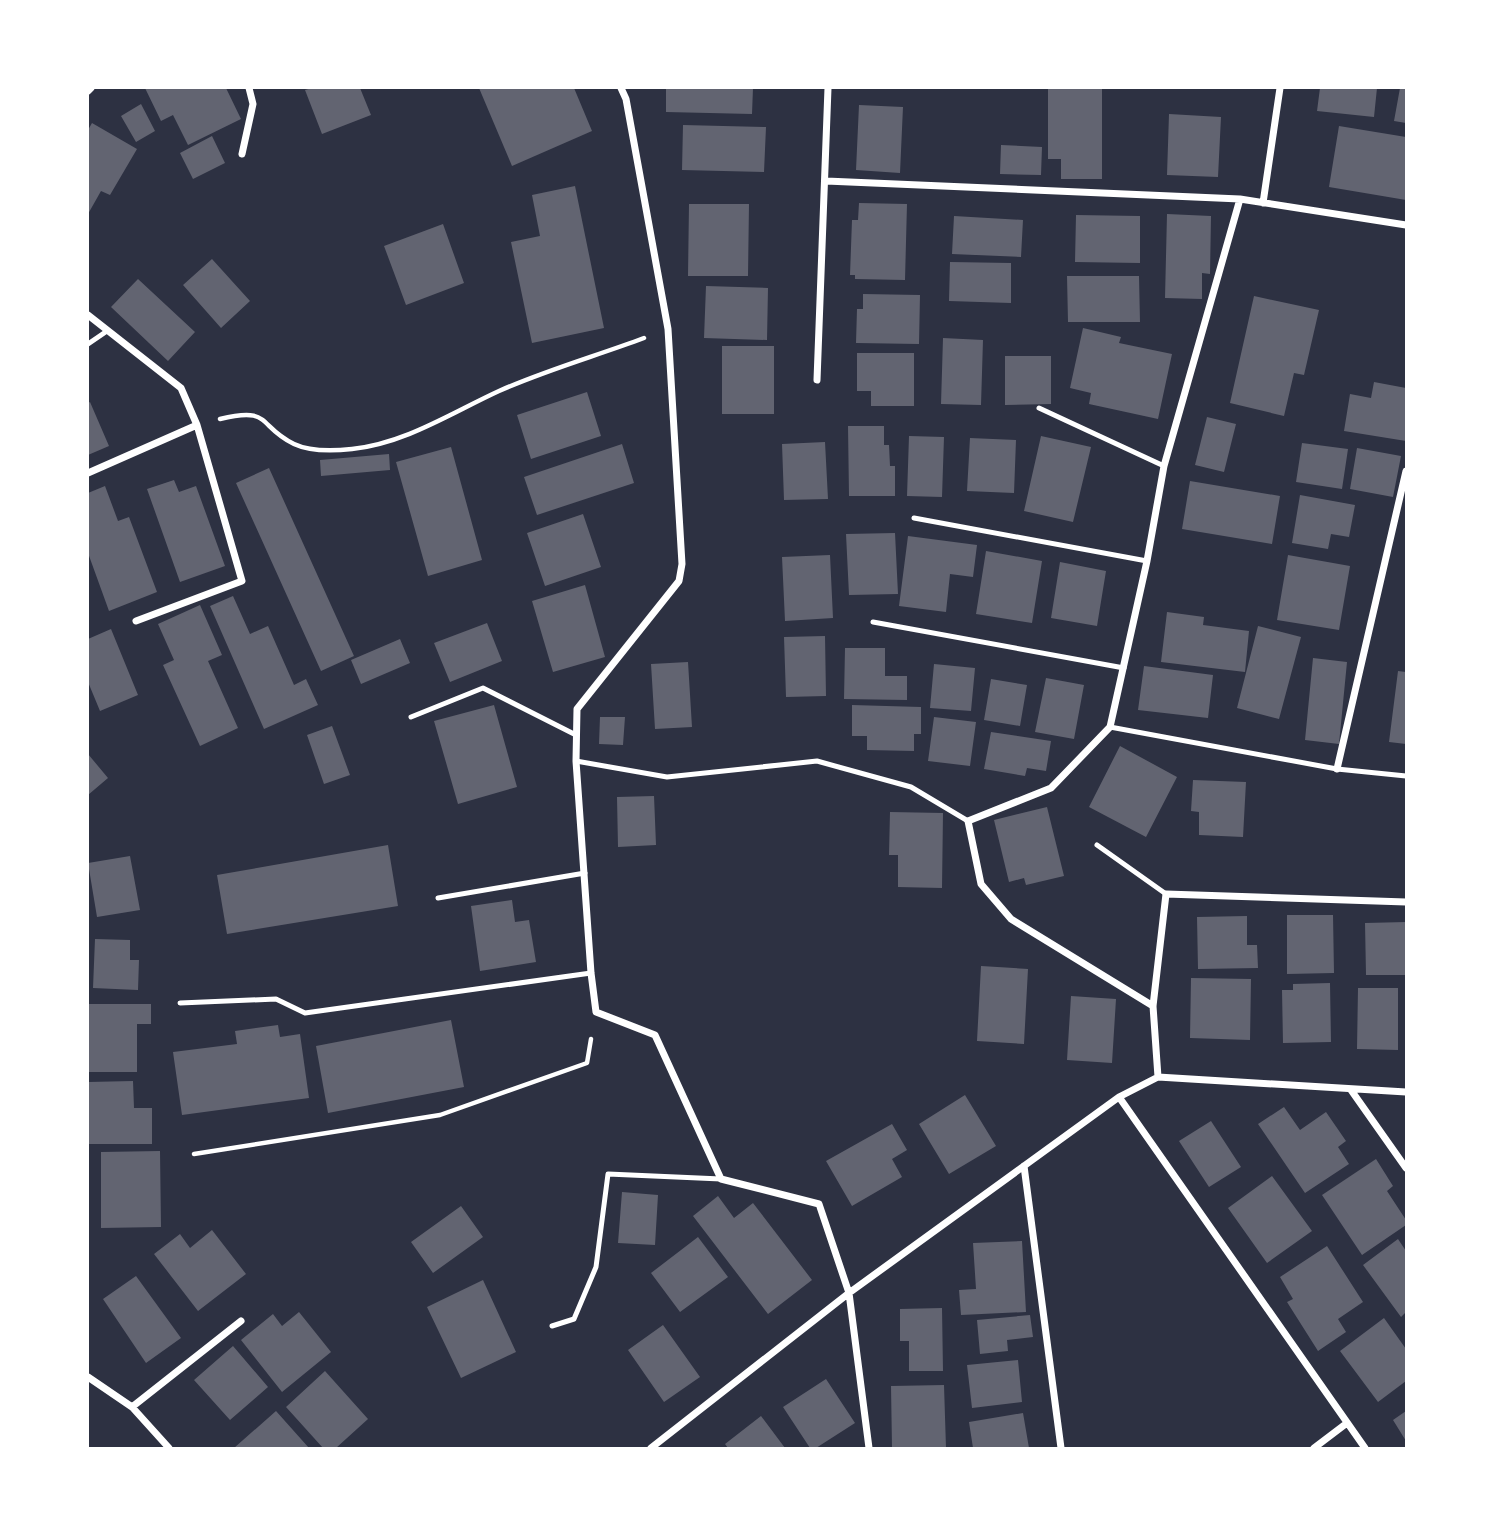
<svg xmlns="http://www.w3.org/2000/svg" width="1494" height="1536" viewBox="0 0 1494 1536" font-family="'Fira Sans',sans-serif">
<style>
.building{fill:#626471}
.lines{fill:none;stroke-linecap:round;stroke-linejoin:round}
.path{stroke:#fff;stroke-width:4.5}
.service{stroke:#fff;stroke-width:5}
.minor{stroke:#fff;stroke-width:7}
</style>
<rect width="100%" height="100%" fill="#2d3142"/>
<path class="building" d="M145 88H226L241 119 188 145 173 115 161 121Z
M312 88H360L371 115 322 134 305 90Z
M479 88H574L592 131 512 166Z
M666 88H753L752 114 666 112Z
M1048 88H1102V179H1061V159H1048Z
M1320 88H1377L1374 117 1317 111Z
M1400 88H1406V123L1394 121Z
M141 104 155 131 136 142 121 116Z
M859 105 903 107 900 173 856 170Z
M1169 114 1221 117 1218 177 1167 175Z
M92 123 137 149 110 195 101 191 88 214V130Z
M683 125 766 127 764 172 682 170Z
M1339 126 1406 137V200L1329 187Z
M212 136 225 163 193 179 180 153Z
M1001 145 1042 147 1041 175 1000 174Z
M575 186 604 328 532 343 511 242 540 236 532 195Z
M859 203 907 204 905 280 855 279V275H850L852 220H858Z
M689 204H749L748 276H688Z
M1167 214 1211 216 1210 274 1202 273V299L1165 298Z
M1076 215 1140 216V263L1075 262Z
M954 216 1023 220 1021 257 952 254Z
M443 224 464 283 406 305 384 246Z
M212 259 250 301 221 328 183 285Z
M950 262 1011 263V303L949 301Z
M1067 276H1139L1140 322H1068Z
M138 279 195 332 168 361 111 307Z
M706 286 768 288 767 340 704 338Z
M863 294 920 295 919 344 856 343 857 309H863Z
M1254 296 1319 310 1304 375 1294 373 1284 416 1230 403Z
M1083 328 1121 337 1119 343 1172 354 1158 419 1089 404 1091 393 1070 388Z
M943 338 983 340 981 405 941 404Z
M722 346H774V414H722Z
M857 353H914V406H871V391H857Z
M1005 356H1051V404L1005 405Z
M1374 382 1406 388V441L1344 431 1350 394 1371 398Z
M587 392 601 436 531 459 517 415Z
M90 402 109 446 88 455V403Z
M1207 417 1236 424 1224 472 1195 465Z
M848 426H884V445H889L890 466H895V496H849Z
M909 436 944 437 942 497 907 496Z
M1041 436 1091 447 1073 522 1024 511Z
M970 438 1016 440 1014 493 967 491Z
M825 442 828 499 784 500 782 444Z
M1302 443 1348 449 1342 489 1296 482Z
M622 444 634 483 537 515 524 477Z
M451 447 482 560 428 576 396 462Z
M1357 448 1401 456 1393 497 1350 489Z
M389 454 390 470 321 476 320 460Z
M269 468 354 656 321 671 236 483Z
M174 480 179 492 196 486 225 566 180 582 147 489Z
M1190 481 1280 496 1272 544 1182 529Z
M105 486 118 521 129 517 157 592 109 611 88 553V493Z
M1300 495 1355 505 1349 537 1331 534 1328 549 1292 543Z
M583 514 601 567 545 586 527 533Z
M895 533 898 594 849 595 846 534Z
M908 536 977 545 973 577 950 574 946 612 899 606Z
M986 551 1042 561 1032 623 976 614Z
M830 555 833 618 785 621 782 557Z
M1288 555 1350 566 1339 630 1277 620Z
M1060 562 1106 571 1097 626 1051 618Z
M585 585 605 657 553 672 532 601Z
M233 596 250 634 268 626 294 685 306 679 318 705 264 729 210 606Z
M200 605 222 655 208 661 238 728 200 746 163 665 174 660 158 624Z
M1167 612 1204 617 1203 625 1249 631 1245 672 1161 662Z
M487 623 502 661 450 682 434 643Z
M1258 626 1301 637 1279 719 1237 708Z
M111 629 138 695 100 711 88 682V639Z
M825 636 826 696 786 697 784 637Z
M400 639 410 663 361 684 351 660Z
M845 648H885V676H907V700L844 699Z
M1313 658 1347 662 1339 744 1305 740Z
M688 662 692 727 655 729 651 664Z
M934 664 975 668 971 711 930 708Z
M1144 666 1213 675 1208 718 1138 710Z
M1398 671 1406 672V744L1389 742Z
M1046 678 1084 685 1074 739 1035 732Z
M991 679 1027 685 1020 726 984 720Z
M494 705 517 787 458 804 434 721Z
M852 705 921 707V734H914V751L867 750V736H852Z
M600 717H625L623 745 599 744Z
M934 717 976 722 970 766 928 761Z
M332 726 350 775 324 784 307 735Z
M991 732 1051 741 1046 771 1027 768 1025 776 984 769Z
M1120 746 1177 777 1146 837 1089 807Z
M88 754 108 778 88 795Z
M1193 780 1246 782 1243 837 1199 835V812L1191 811Z
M654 796 656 845 618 847 617 797Z
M1047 807 1064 876 1026 885 1024 878 1009 882 994 820Z
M890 812 943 813 942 888 898 887V855H889Z
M388 845 398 906 227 934 217 875Z
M130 856 140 910 97 917 88 863Z
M512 900 515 922 529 920 536 962 480 971 471 906Z
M1287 915H1333L1334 973 1287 974Z
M1247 916V945H1257L1258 968 1198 969 1197 917Z
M1406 922V975H1366L1365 923Z
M95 939 130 940V960H139L138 990 93 988Z
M981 966 1028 969 1024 1044 977 1041Z
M1191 978 1251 979 1250 1040 1190 1038Z
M1330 983 1331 1042 1283 1043 1282 990H1293V984Z
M1358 988H1398V1050L1357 1049Z
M1071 996 1116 999 1112 1063 1067 1060Z
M88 1004H151V1024H137V1072H88Z
M451 1020 464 1087 328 1113 316 1046Z
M278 1025 280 1037 300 1034 309 1098 182 1115 173 1052 237 1044 235 1031Z
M133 1081 134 1108H152V1144H88V1082Z
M965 1095 996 1146 949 1174 919 1124Z
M1284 1107 1300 1130 1326 1112 1346 1141 1338 1147 1349 1164 1305 1193 1258 1124Z
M1211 1121 1241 1167 1209 1187 1179 1141Z
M892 1124 907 1150 892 1159 902 1177 852 1206 826 1161Z
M160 1151 161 1227 101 1228V1152Z
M1376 1159 1393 1186 1387 1191 1406 1220V1225L1362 1255 1322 1195Z
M1272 1176 1312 1231 1267 1263 1228 1208Z
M622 1192 658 1195 655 1245 618 1243Z
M718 1196 734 1218 753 1203 812 1280 768 1314 693 1216Z
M461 1206 483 1237 433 1273 411 1242Z
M212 1230 246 1274 198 1311 154 1254 180 1234 190 1248Z
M698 1237 728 1277 680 1312 651 1273Z
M1398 1239 1406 1251V1312L1401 1317 1363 1265Z
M1022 1241 1026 1312 961 1315 959 1290 976 1289 973 1243Z
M1327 1246 1363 1302 1338 1319 1346 1332 1318 1351 1287 1302 1293 1299 1280 1277Z
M136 1276 181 1338 146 1363 103 1299Z
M483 1280 516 1352 461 1378 427 1307Z
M942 1308 943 1371H909V1341H900V1309Z
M299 1312 331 1352 282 1392 241 1340 273 1314 282 1326Z
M1030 1315 1033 1337 1007 1340 1008 1351 980 1354 977 1320Z
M1384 1318 1406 1349V1381L1378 1402 1340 1351Z
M663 1325 700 1377 664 1402 628 1350Z
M233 1346 268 1387 230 1420 194 1380Z
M1018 1360 1022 1402 972 1408 967 1365Z
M325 1371 368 1419 336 1448H323L286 1407Z
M826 1379 855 1423 816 1448H810L783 1407Z
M944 1385 946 1448H892L891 1386Z
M276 1411 309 1448H234Z
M1406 1411V1441L1393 1420Z
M1023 1413 1029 1448H973L969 1422Z
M761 1416 785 1448H728L725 1444Z"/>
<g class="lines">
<path class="path" d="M220 419C272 406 257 426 294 444 311 452 334 451 352 449 406 443 451 413 499 391 546 370 596 356 644 338
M194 1154 440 1115 587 1063 591 1039"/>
<path class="service" d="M88 344 107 331
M1039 408 1164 466
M914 518 1147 561
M873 622 1124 668
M411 717 483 688 576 735
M1110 727 1337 769 1406 776
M576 761 667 777 817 761 911 787 968 821
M1097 845 1166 894
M438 898 585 873
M180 1003 276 999 305 1013 591 973
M552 1326 574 1319 596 1267 608 1174 721 1179"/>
<path class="minor" d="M621 88 626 99 668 329 682 564 679 581 577 709 576 761 591 973 596 1012 655 1035 721 1179 819 1204 849 1293 869 1448
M88 91 91 88
M242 154 253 104 249 88
M826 181 1240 199 1406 225
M1263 203 1280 88
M88 315 181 388 197 425 242 581 136 621
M817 380 828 88
M88 473 197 425
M1337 769 1406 471
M1153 1006 1011 919 981 884 968 821 1051 788 1110 727 1147 561 1164 466 1240 199
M1158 1077 1153 1006 1166 894 1406 902
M1351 1090 1406 1168
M1119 1097 1365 1448
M1024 1166 1061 1448
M88 1377 132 1407 169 1448
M132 1407 241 1321
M651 1448 849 1293 1119 1097 1158 1077 1406 1092
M1314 1448 1347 1423"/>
</g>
<rect width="1494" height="1536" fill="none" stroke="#ffffff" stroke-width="178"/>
</svg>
